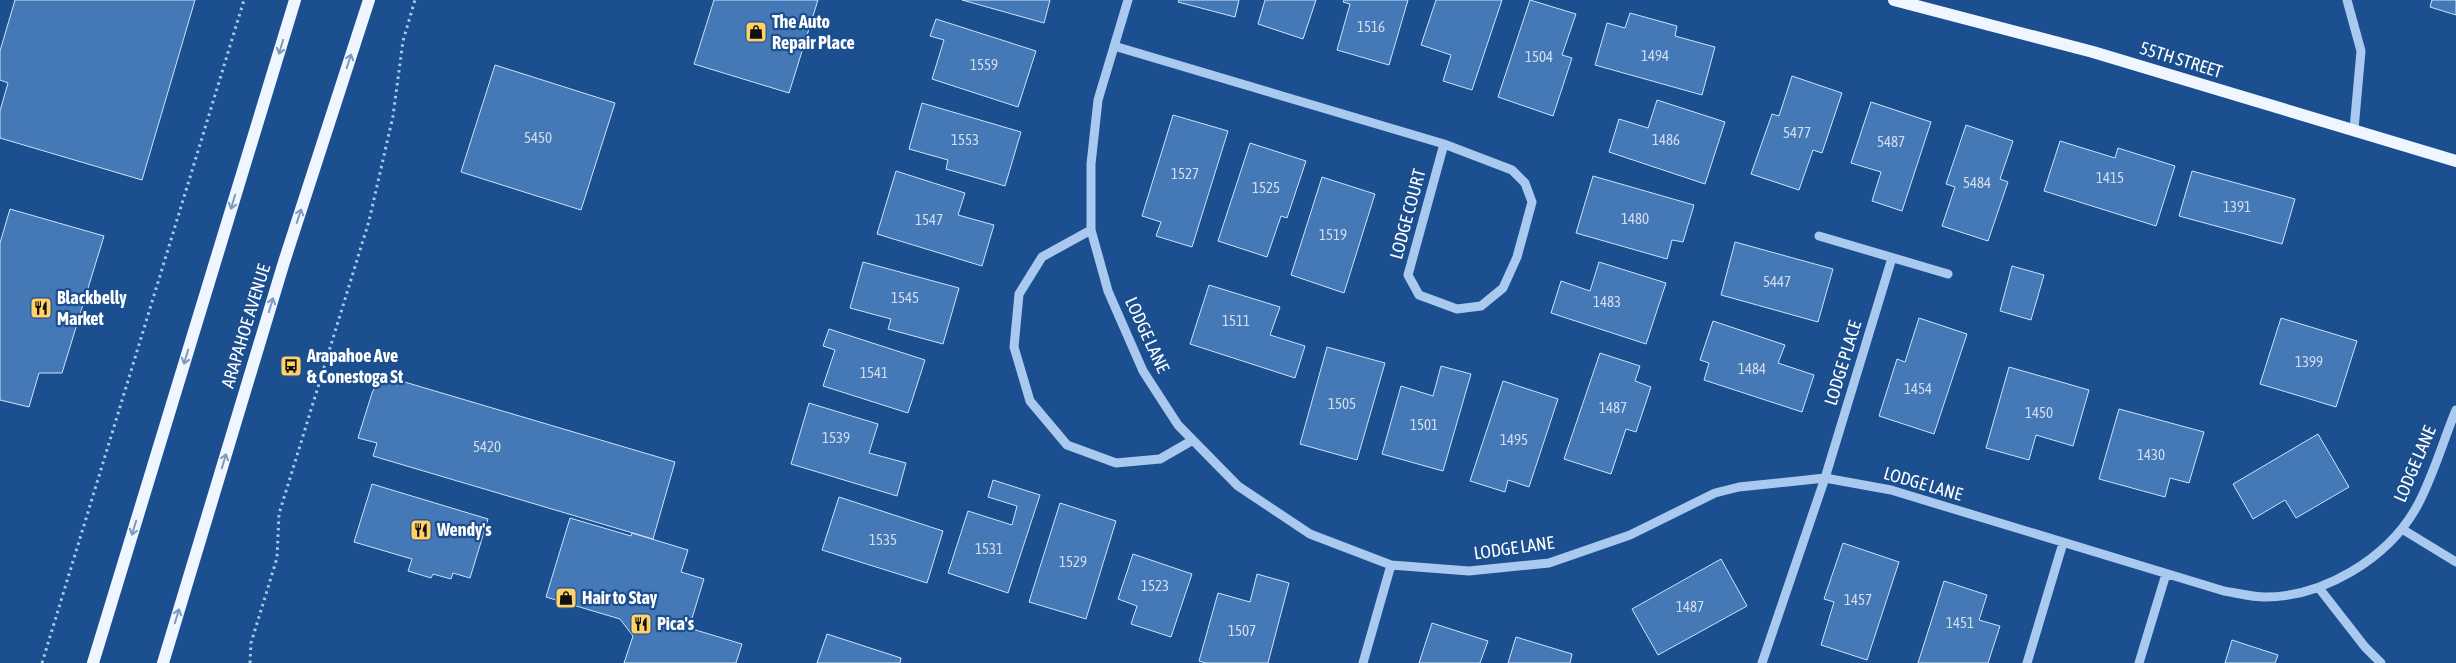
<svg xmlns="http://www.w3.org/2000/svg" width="2456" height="663" viewBox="0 0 2456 663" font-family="'Asap Condensed',sans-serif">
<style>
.building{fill:#4478b7;stroke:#cfe3fa}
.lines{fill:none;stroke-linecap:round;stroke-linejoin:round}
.path{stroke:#a9c9ee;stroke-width:3;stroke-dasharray:2.5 4;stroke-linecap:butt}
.minor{stroke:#a9c9ee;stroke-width:9}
.major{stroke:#f0f6ff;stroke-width:12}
.oneway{stroke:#7b9ac1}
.labels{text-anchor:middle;stroke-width:4.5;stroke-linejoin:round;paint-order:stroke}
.number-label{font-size:15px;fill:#d0dded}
.poi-label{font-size:18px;font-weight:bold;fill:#fff;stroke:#1b4f8f;text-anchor:start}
.street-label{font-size:18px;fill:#fff;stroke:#1b4f8f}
</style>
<rect width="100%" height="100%" fill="#1b4f8f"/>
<path class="building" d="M15 0H195L142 180 0 138V111L8 83 0 80V51Z
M714 0H818L789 93 694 64Z
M962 0H1050L1044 23Z
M1179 0H1239L1235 17 1178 2Z
M1265 0H1316L1303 39 1258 24Z
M1344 0H1408L1389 65 1337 50 1350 4 1343 2Z
M1436 0H1502L1472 90 1443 81 1451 55 1421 45Z
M1530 0 1576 14 1562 55 1572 58 1553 116 1498 97Z
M2432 0H2456V15L2430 7Z
M1630 13 1677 26 1675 36 1715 47 1702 95 1595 65 1607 23 1625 28Z
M936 19 1036 51 1018 107 932 79 944 40 930 36Z
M495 65 615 103 581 210 461 172Z
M1792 76 1842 93 1822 153 1813 150 1799 190 1751 174 1772 114 1779 116Z
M1657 100 1725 122 1705 184 1609 152 1619 119 1648 128Z
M1871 102 1931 122 1902 211 1872 201 1881 172 1851 163Z
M922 103 1021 132 1005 186 946 169 948 160 909 149Z
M1173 115 1228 131 1192 247 1156 236 1161 222 1142 216Z
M1966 125 2013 141 2000 179 2008 182 1988 241 1942 226 1955 187 1946 184Z
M2060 141 2115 158 2118 148 2175 166 2156 226 2044 191Z
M1250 143 1306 161 1287 218 1281 216 1267 257 1218 241Z
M896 171 965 193 958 215 994 225 982 266 877 234Z
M2192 171 2295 199 2282 244 2179 216Z
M1593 176 1694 205 1683 242 1672 240 1667 259 1576 233Z
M1322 177 1375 194 1344 293 1291 275Z
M10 209 104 236 62 373H39L29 407 0 400V243Z
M1735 242 1833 269 1818 322 1721 295Z
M863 262 959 288 943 344 888 329 891 319 850 308Z
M1599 262 1666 283 1646 344 1551 313 1561 281 1590 291Z
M2012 266 2044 275 2031 320 2000 311Z
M1209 285 1280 307 1270 335 1305 346 1295 378 1190 344Z
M1919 318 1967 334 1934 434 1879 416 1897 359 1905 362Z
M2281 318 2357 341 2336 407 2260 384Z
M1713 321 1785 345 1778 363 1814 375 1802 412 1704 380 1709 363 1700 360Z
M829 329 925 360 908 413 823 386 835 350 823 346Z
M1327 347 1385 363 1357 460 1300 444Z
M1600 353 1640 366 1635 381 1651 387 1636 432 1626 429 1611 474 1564 459Z
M1441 366 1471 374 1443 471 1382 454 1401 386 1433 396Z
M2009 367 2089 390 2073 446 2036 435 2029 460 1986 448Z
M391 378 675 462 653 539 373 456 377 443 358 438 372 393 378 381Z
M1503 381 1558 399 1529 487 1508 480 1505 492 1470 481Z
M809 403 878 424 869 453 906 463 897 496 791 464Z
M2119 409 2204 432 2189 483 2170 478 2165 497 2099 479Z
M2318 434 2349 487 2296 518 2285 500 2253 519 2233 484Z
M993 480 1040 495 1008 593 948 573 968 511 1012 525 1017 506 988 497Z
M372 484 488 519 470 578 453 573 451 579 433 574 431 578 408 571 412 559 354 542Z
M839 497 943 531 927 583 822 550Z
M1060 503 1116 521 1086 619 1029 602Z
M570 518 631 536 632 533 688 550 681 572 704 579 689 628 742 644 736 663H624L633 636 620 619 546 597Z
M1843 543 1899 562 1867 660 1821 645 1834 602 1824 599Z
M1133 554 1192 574 1171 637 1131 624 1137 606 1118 599Z
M1721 559 1747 606 1658 655 1632 609Z
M1257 574 1289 583 1268 663H1206L1199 661 1218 593 1250 602Z
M1944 581 1987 595 1979 620 2000 626 1988 663H1918Z
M1432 623 1488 641 1480 663H1419Z
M827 634 901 658 900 663H817Z
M1516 637 1572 654 1570 663H1508Z
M2232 640 2278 655 2275 663H2225Z"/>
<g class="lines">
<path class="path" d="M42 663 244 0
M250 663 251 643 277 558 279 514 369 221 393 116 403 41 415 0"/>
<path class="minor" d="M1128 0 1098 100 1091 164V230L1108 291 1143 371 1178 425 1238 486 1310 534 1391 565 1469 571 1549 563 1630 535 1715 493 1739 487 1825 478 1891 490 2224 591C2237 593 2252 597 2265 597 2323 597 2387 559 2416 508 2432 480 2443 441 2456 410
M2347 0 2361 51 2354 129
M1114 46 1444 144
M1444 144 1512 170 1525 183 1532 202 1517 257 1503 288 1481 306 1457 309 1419 295 1408 275Z
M1091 230 1042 257 1019 294 1014 347 1030 401 1067 445 1116 463 1160 459 1193 440
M1819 236 1948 274
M2402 529 2456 562
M2319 588 2365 647 2381 663
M1363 663 1391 565
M1762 663 1825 478 1892 258
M2027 663 2063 543
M2139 663 2166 574"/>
<path class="major" d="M1894 0 2093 52 2456 161
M93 663 295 0
M163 663 284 262 369 0"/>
</g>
<defs><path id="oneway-shaft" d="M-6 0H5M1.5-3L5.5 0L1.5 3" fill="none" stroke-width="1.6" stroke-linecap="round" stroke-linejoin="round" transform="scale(1.25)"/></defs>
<g class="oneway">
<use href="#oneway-shaft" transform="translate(281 47) rotate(107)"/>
<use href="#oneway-shaft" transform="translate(349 61) rotate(-72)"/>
<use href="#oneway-shaft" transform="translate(233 202) rotate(107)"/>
<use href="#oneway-shaft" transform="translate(299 216) rotate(-72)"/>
<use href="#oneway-shaft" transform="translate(271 305) rotate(-73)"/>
<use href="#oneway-shaft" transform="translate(186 357) rotate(107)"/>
<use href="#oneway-shaft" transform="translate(224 461) rotate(-73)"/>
<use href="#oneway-shaft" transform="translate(134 528) rotate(107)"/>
<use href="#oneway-shaft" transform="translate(177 616) rotate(-73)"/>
</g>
<defs>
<g id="shop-square" transform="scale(1.125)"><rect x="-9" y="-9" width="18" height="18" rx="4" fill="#ffd166" stroke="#1b4f8f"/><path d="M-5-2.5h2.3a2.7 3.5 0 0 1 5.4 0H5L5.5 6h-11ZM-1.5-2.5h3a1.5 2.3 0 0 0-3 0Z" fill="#111"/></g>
<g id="restaurant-square" transform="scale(1.125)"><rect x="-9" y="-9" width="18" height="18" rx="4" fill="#ffd166" stroke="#1b4f8f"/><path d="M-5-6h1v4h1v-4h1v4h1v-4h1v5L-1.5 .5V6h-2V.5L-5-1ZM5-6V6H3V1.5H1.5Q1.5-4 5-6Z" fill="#111"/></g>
<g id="bus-square" transform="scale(1.125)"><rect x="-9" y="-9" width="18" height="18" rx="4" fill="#ffd166" stroke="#1b4f8f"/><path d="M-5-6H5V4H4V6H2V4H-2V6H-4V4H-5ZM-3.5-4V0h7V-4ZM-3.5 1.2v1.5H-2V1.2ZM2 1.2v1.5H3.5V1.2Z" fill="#111"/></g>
</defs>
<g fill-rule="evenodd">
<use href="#shop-square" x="756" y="32"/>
<use href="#restaurant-square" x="41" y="308"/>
<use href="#bus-square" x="291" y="366"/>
<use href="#restaurant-square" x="421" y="530"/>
<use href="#shop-square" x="566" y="598"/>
<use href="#restaurant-square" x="641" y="624"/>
</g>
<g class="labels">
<g class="number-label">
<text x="1371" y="32">1516</text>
<text x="1655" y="61">1494</text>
<text x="1539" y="62">1504</text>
<text x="984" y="70">1559</text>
<text x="1797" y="138">5477</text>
<text x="538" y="143">5450</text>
<text x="965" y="145">1553</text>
<text x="1666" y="145">1486</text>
<text x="1891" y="147">5487</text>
<text x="1185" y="179">1527</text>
<text x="2110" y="183">1415</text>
<text x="1977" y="188">5484</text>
<text x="1266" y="193">1525</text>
<text x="2237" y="212">1391</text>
<text x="1635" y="224">1480</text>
<text x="929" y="225">1547</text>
<text x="1333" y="240">1519</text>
<text x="1777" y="287">5447</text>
<text x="905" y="303">1545</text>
<text x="1607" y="307">1483</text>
<text x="1236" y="326">1511</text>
<text x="2309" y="367">1399</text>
<text x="1752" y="374">1484</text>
<text x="874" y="378">1541</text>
<text x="1918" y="394">1454</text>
<text x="1342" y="409">1505</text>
<text x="1613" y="413">1487</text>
<text x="2039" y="418">1450</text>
<text x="1424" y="430">1501</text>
<text x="836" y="443">1539</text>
<text x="1514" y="445">1495</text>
<text x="487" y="452">5420</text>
<text x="2151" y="460">1430</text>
<text x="883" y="545">1535</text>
<text x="989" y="554">1531</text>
<text x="1073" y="567">1529</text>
<text x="1155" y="591">1523</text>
<text x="1858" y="605">1457</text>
<text x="1690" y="612">1487</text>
<text x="1960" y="628">1451</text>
<text x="1242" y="636">1507</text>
</g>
<g class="poi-label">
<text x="772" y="28">The Auto<tspan x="772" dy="21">Repair Place</tspan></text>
<text x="57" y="304">Blackbelly<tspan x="57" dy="21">Market</tspan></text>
<text x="307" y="362">Arapahoe Ave<tspan x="307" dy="21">&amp; Conestoga St</tspan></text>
<text x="437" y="536">Wendy's</text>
<text x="582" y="604">Hair to Stay</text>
<text x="657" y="630">Pica's</text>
</g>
<g class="street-label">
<text transform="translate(2181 60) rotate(17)" y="6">55TH STREET</text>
<text transform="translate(1408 214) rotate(-75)" y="6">LODGE COURT</text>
<text transform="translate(246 326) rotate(-73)" y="6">ARAPAHOE AVENUE</text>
<text transform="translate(1147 335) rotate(65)" y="6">LODGE LANE</text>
<text transform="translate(1843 363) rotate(-73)" y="6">LODGE PLACE</text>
<text transform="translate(2415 464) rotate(-67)" y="6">LODGE LANE</text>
<text transform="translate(1923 484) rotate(16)" y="6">LODGE LANE</text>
<text transform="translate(1514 548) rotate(-8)" y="6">LODGE LANE</text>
</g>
</g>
</svg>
